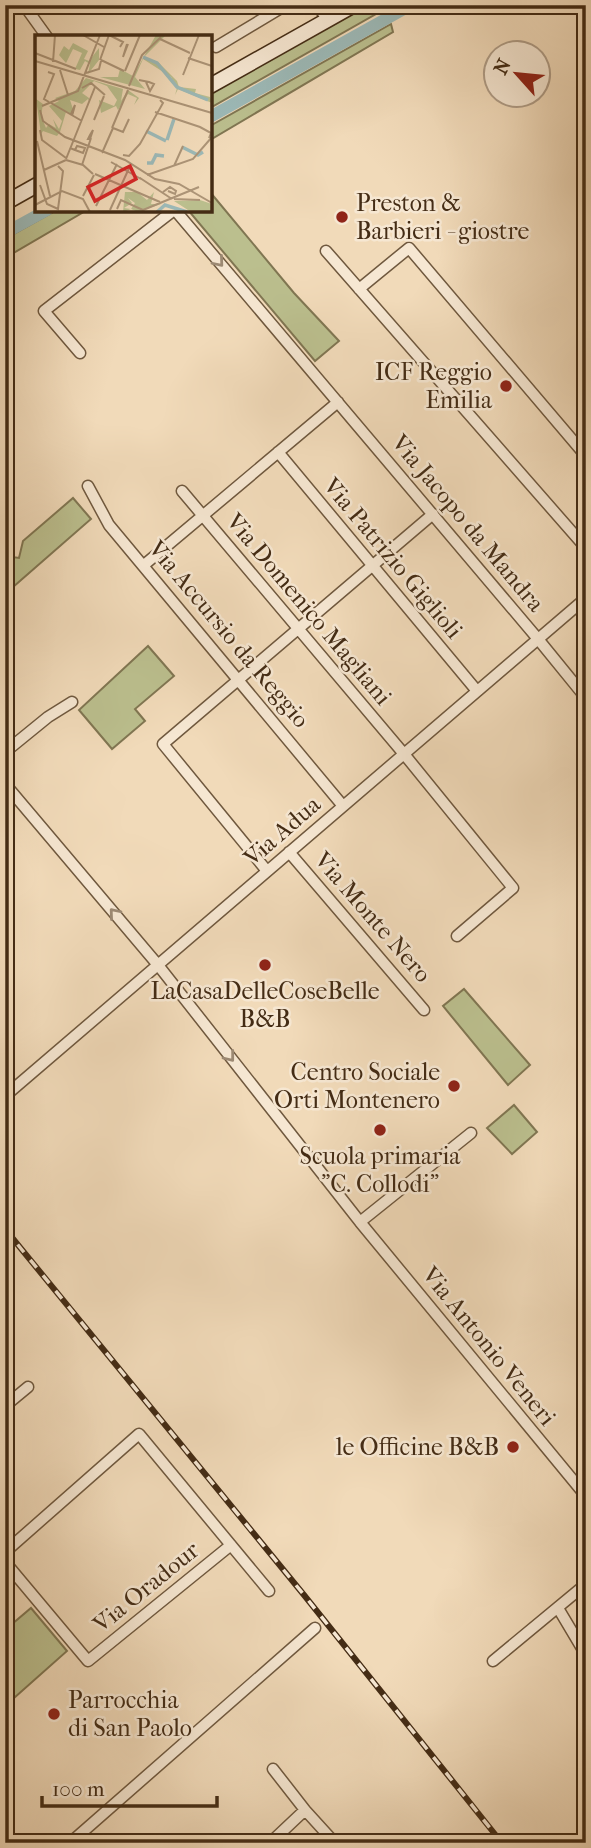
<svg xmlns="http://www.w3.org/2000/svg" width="591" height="1848" viewBox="0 0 591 1848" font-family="'IM FELL French Canon',serif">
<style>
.green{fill:#bbbf8e;stroke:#807652;stroke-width:2}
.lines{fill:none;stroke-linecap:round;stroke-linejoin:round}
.canal{stroke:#9cb9b7;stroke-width:12}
.minor-casing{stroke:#6f583e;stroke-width:13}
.secondary-casing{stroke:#442c15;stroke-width:17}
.minor{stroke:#f6e7d2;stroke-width:10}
.secondary{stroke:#f6e7d2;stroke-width:14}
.rail-casing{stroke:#442c15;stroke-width:6}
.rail{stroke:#f6e7d2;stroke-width:3.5;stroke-dasharray:10;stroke-linecap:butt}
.oneway{stroke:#9d8a74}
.poi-dot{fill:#8f2418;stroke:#f6e7d2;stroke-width:2.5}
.labels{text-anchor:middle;stroke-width:5;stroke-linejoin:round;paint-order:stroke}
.poi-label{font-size:24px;fill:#442c15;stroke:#f6e7d2;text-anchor:end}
.street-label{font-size:24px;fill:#442c15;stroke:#f6e7d2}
.inset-river{fill:none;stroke:#9cb9b7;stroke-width:3.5}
.inset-road{fill:none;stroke:#ac9477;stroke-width:2}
.view{fill:#d62828;fill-opacity:0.15;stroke:#d62828;stroke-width:3.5}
.inset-edge{fill:none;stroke:#442c15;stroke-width:3.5}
</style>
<rect width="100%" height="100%" fill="#f1dab9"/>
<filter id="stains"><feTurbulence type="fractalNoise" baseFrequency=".00286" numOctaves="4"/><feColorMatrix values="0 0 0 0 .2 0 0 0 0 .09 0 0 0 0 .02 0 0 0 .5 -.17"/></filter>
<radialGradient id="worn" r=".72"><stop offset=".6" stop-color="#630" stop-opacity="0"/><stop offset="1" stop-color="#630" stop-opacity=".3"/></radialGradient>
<path class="green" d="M365 5 379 6 383 10 210 108V91Z
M391 24 393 32 210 140V126Z
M210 192 294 293 339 341 315 361 188 210H210Z
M57 210H87L5 258V239Z
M73 498 91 519 5 594V556L19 558 23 541Z
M148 646 174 676 135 709 145 721 112 749 79 710Z
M464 989 530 1065 508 1085 443 1006Z
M514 1105 537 1132 512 1154 487 1128Z
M31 1608 67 1651 5 1706V1630Z"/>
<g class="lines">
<path class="canal" d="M210 117 411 5
M5 233 47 210"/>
<g class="minor-casing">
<path id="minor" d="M24 5 47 37
M316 5 329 20
M216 47 286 5
M175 210 538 639 586 698
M326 251 586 548
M359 289 409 248 586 456
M80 353 44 311 174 210
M278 452 477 691
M88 486 109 525 343 806
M182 491 404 754 513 888 457 936
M144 565 338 402
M5 752 48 717 72 702
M5 784 158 965 360 1222 586 1496
M289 852 424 1010
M267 871 163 744 433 514
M5 1096 586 598
M360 1222 471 1133
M5 1406 28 1387
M5 1552 139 1434 269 1591
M5 1562 88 1661 231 1545
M558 1608 586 1655
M493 1661 586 1584
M273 1769 305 1810 335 1843
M70 1843 315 1628
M270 1843 305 1810"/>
</g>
<g class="secondary-casing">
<path id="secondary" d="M210 86 354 5
M5 203 37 185"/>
</g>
<use href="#minor" class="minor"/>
<use href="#secondary" class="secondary"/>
<g class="rail-casing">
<path id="rail" d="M5 1229 304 1595 502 1843"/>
</g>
<use href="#rail" class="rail"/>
</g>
<defs><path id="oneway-chevron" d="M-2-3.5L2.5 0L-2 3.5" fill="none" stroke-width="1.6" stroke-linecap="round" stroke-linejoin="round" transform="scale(1.75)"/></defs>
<g class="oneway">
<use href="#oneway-chevron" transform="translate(219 262) rotate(50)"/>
<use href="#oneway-chevron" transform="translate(114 913) rotate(-130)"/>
<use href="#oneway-chevron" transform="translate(230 1057) rotate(52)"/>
</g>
<g class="poi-dot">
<circle cx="342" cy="217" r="7"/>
<circle cx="506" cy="386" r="7"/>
<circle cx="265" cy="965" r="7"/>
<circle cx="454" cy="1086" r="7"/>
<circle cx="380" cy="1130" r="7"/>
<circle cx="513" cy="1447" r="7"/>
<circle cx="54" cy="1714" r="7"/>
</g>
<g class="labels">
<g class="poi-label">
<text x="356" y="211" text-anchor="start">Preston &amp;<tspan x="356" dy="28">Barbieri - giostre</tspan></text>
<text x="492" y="380">ICF Reggio<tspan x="492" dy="28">Emilia</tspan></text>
<text x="265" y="999" text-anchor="middle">LaCasaDelleCoseBelle<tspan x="265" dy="28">B&amp;B</tspan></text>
<text x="440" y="1080">Centro Sociale<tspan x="440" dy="28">Orti Montenero</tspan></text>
<text x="380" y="1164" text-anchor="middle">Scuola primaria<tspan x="380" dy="28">"C. Collodi"</tspan></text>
<text x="499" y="1455">le Officine B&amp;B</text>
<text x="68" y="1708" text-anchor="start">Parrocchia<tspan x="68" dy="28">di San Paolo</tspan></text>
</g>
<g class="street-label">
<text transform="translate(468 523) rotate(50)" y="8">Via Jacopo da Mandra</text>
<text transform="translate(393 558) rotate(50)" y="8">Via Patrizio Giglioli</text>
<text transform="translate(309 609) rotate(50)" y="8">Via Domenico Magliani</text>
<text transform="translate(229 634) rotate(50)" y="8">Via Accursio da Reggio</text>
<text transform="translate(282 831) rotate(-41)" y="8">Via Adua</text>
<text transform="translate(373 917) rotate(49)" y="8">Via Monte Nero</text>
<text transform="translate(489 1346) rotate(51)" y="8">Via Antonio Veneri</text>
<text transform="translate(146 1587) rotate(-39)" y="8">Via Oradour</text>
</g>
</g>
<g transform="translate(35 35)">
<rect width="177" height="177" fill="#f1dab9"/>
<path d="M121 0H131L109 22 124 28 142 46 144 52 161 54 160 58 175 62 177 68 143 54 140 60 142 53 136 42 108 24 100 42 110 54 65 42H83L85 34 98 41ZM38 8 53 16 49 24 54 26 64 13V25L53 39 55 29 50 26 45 35 40 34 47 18 38 14 31 28 24 20 29 11 34 15ZM51 43 88 54 86 66 93 55 104 63 99 70 102 63 93 59 83 75 81 71 66 78 64 65 79 71 82 65 72 51 59 46 47 58 54 63 55 68 53 64 47 69 35 65 38 74 36 79 31 77 25 97 22 101 8 96 6 99 1 64 8 69 6 81 11 93 14 89 21 93 18 84 24 94 27 86 14 71 24 66 20 63 40 56ZM90 157H102L112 165 119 157 116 169H126L103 177 96 174 100 168 93 163 97 168 89 173 96 174 88 177ZM165 165 177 169V177H156L139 166Z" fill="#bbbf8e"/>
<path class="inset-river" d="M108 22 122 28 142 52 173 65M111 96 131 106M132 105 139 84M147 112 163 120 168 117M112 128H117L121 120 129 121M122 177 130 170 152 177"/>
<path class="inset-road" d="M48 0 69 12M74 0 88 7 85 12M125 4 155 18M92 9 88 22 93 9M0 18 41 34M153 23 177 31M65 25 74 0M66 25 89 36M0 26 177 78M18 27 20 0M25 35 33 60M90 36 105 0M13 37 19 39 9 64 14 67M51 38 64 34 66 26M148 40 164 0M104 45 114 47 119 49 115 56 111 47M94 51 107 20 126 2M47 53 56 48 70 60M16 68 47 86M7 71 43 56 65 0M5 75 8 86 30 102 90 125 120 144 144 149 177 168M120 77 165 92 176 98 174 103M36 79 40 70 37 81M59 85 69 61M77 93 93 55M78 93 88 97 94 84M5 95 7 105 31 123M58 95 55 104H53L55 100ZM2 106 15 161M35 113 40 115 48 118 50 113 42 111 40 115M67 118 78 93M88 120 94 121 105 109 128 68 125 65M31 124 60 52M31 125 48 130 58 139M76 127 106 144M47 130 56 103M139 131 148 111M9 135 31 125M60 139 125 167M112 140 158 124 177 102M105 143 137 164M5 150 12 169 23 174 28 136 23 131M128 157 135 152 141 156 140 159 133 156M48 161 59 140M139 164 165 165M0 170 27 156 48 164 55 177M61 171 82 129M82 174 86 165 108 175M75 175 95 131M108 175 164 152"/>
<path class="view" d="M95 131 101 144 60 166 53 152Z"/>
<rect width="177" height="177" class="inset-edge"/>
</g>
<rect width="591" height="1848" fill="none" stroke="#f1dab9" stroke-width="28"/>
<rect x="7" y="7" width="577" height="1834" fill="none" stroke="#442c15" stroke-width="3.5"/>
<rect x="14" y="14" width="563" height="1820" fill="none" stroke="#442c15" stroke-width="2"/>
<g transform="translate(517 74) rotate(297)"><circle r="33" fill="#f6e7d2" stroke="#af9c86" stroke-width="2"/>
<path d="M0-5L12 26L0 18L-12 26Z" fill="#8f2418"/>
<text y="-10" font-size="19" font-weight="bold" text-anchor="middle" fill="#442c15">N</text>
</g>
<path d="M42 1796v10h175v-10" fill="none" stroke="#442c15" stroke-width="3.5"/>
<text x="52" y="1796" font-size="21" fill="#442c15" stroke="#f6e7d2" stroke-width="5" paint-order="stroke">100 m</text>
<rect width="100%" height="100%" filter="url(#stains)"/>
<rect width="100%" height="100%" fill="url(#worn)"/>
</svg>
